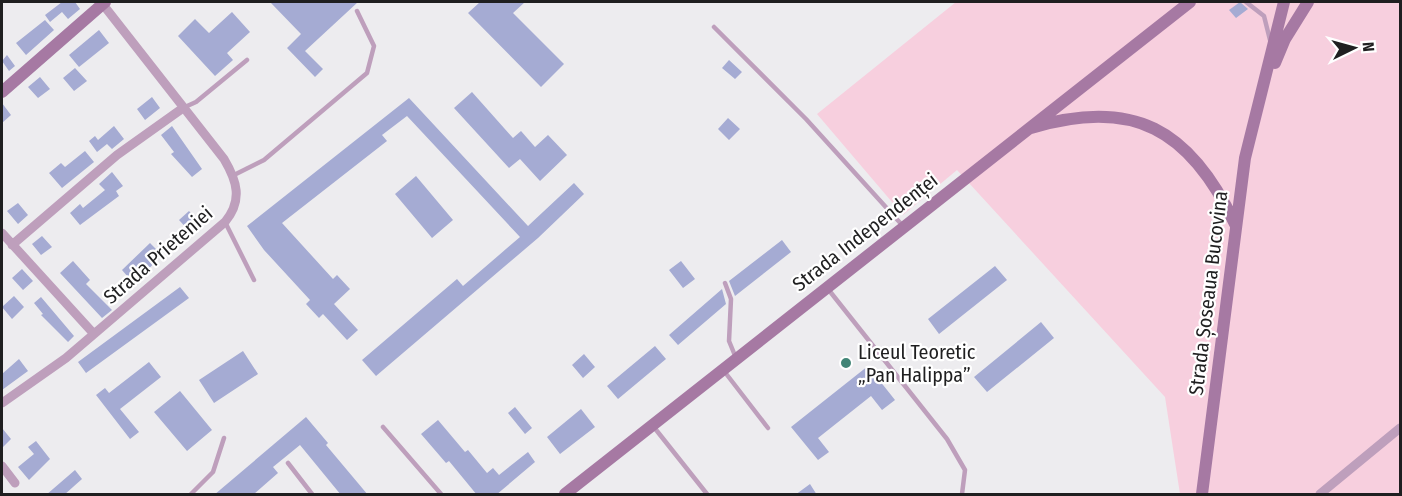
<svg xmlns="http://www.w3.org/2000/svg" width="1402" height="496" viewBox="0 0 1402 496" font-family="'Fira Sans Condensed',sans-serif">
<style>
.green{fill:#f7cfde}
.building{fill:#a5abd3}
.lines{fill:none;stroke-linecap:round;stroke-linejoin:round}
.lane{stroke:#be9fbc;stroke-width:4.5}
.street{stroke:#be9fbc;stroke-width:9}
.secondary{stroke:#a679a3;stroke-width:12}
.poi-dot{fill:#428577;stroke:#fff;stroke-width:2}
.labels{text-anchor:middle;stroke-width:4.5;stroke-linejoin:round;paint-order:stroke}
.street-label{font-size:20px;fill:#1f1f20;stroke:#fff}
.poi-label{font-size:20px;fill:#1f1f20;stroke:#fff;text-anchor:start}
</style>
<rect width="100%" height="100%" fill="#edecef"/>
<path class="green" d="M956 2H1400V494H1180L1165 397 957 170 903 215 817 114Z"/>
<path class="building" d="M62 2H75L80 9 68 19 62 12 50 22 45 15Z
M270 2H358L305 51 323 69 315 77 287 48 301 34Z
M480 2H525L513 13 564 64 541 87 468 13Z
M1240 2 1248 9 1236 18 1229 10Z
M232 12 250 32 227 53 233 60 215 76 178 36 195 19 209 33Z
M45 20 54 30 26 55 16 43Z
M99 30 109 43 79 67 69 55Z
M7 55 15 66 9 71 2 61Z
M729 60 742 72 735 79 722 68Z
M75 68 87 81 74 91 63 78Z
M40 77 50 89 38 98 28 87Z
M472 92 513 138 521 131 535 147 548 135 567 155 540 181 520 159 509 168 454 108Z
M152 97 160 108 145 120 137 109Z
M409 98 528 226 574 183 584 194 538 238 376 376 362 360 457 279 463 286 520 237 407 116 382 135 387 141 282 223 333 279 337 275 350 289 334 304 358 330 347 340 323 314 319 318 306 304 310 300 264 250 247 226Z
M2 103 11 115 2 123Z
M728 118 740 129 729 140 718 129Z
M114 126 124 139 112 149 107 144 97 152 89 141 95 136 98 140Z
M172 126 202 169 192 177 171 154 174 152 161 135Z
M85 151 94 162 62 188 49 173 61 163 65 167Z
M112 172 123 186 116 191 119 196 80 225 70 213 80 204 83 208 105 190 99 184Z
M416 176 453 220 432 238 395 194Z
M18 203 28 215 18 224 7 211Z
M189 211 199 222 189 231 179 220Z
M42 236 52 247 41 255 32 244Z
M782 240 791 252 735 296 729 281Z
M150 243 162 255 134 284 122 270Z
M73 261 90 280 86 284 112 310 102 318 60 273Z
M681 261 695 279 683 288 669 270Z
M995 266 1007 280 939 334 928 319Z
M22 269 33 281 23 290 12 278Z
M180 287 189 298 86 373 78 362Z
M722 289 726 304 678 345 669 335Z
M14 296 24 307 12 319 2 307Z
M41 297 74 336 68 342 41 315 43 314 34 303Z
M1041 322 1054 338 987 392 974 377Z
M655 346 666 359 618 399 607 386Z
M243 351 258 374 214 403 199 380Z
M584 354 595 367 583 378 572 365Z
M19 359 28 371 2 390V374Z
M149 362 161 377 120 409 139 432 130 439 96 395 105 388 109 393Z
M868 366 895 400 882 410 871 396 818 438 829 452 818 460 791 427Z
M180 391 212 430 187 451 154 412Z
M515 407 532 428 525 434 508 413Z
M581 409 595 427 560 454 547 437Z
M306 417 328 443 326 445 368 495H341L300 445 273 467 278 473 253 495H214Z
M438 420 465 452 468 450 487 473 493 468 499 475 528 452 535 462 496 495H477L449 461 446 463 421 434Z
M2 428 11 439 2 448Z
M36 441 50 459 29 480 18 467 34 454 28 447Z
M75 470 82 479 64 495H46Z
M810 484 817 495H795Z"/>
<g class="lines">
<path class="lane" d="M1246 2 1264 16 1270 40
M714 27 806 119 903 226
M185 107 196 102 247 60
M234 175 264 160 367 73 374 46 357 11
M225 222 254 280
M725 283 731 299 729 341 736 358
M828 289 947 439 965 470 962 494
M724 371 768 428
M653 426 707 494
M383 427 441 494
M288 463 312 494
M191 494 213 472 224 438"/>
<path class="street" d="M2 233 94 334
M12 245 117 155 183 108
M2 403 66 358 225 222C243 200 237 181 224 159L101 2
M2 466 15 483
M1320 494 1400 428"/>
<path class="secondary" d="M1275 63 1285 39 1308 2
M2 92 105 2
M1031 128C1133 97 1190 129 1235 224
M565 494 1190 2
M1202 494 1245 158 1284 2"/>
</g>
<circle class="poi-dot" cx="846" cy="363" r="6"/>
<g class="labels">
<g class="street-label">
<text transform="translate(865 232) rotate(-38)" y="7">Strada Independenței</text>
<text transform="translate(158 255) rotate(-41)" y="7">Strada Prieteniei</text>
<text transform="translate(1208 293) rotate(-83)" y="7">Strada Șoseaua Bucovina</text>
</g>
<g class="poi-label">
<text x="858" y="359">Liceul Teoretic<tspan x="858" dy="23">„Pan Halippa”</tspan></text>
</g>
</g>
<rect width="1402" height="496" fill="none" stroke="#1f1f20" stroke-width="6"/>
<g transform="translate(1354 48) rotate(85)" stroke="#ffffff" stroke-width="4.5" paint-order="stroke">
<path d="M0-4.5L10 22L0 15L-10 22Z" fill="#1f1f20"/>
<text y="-9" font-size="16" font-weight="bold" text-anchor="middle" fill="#1f1f20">N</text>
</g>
</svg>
